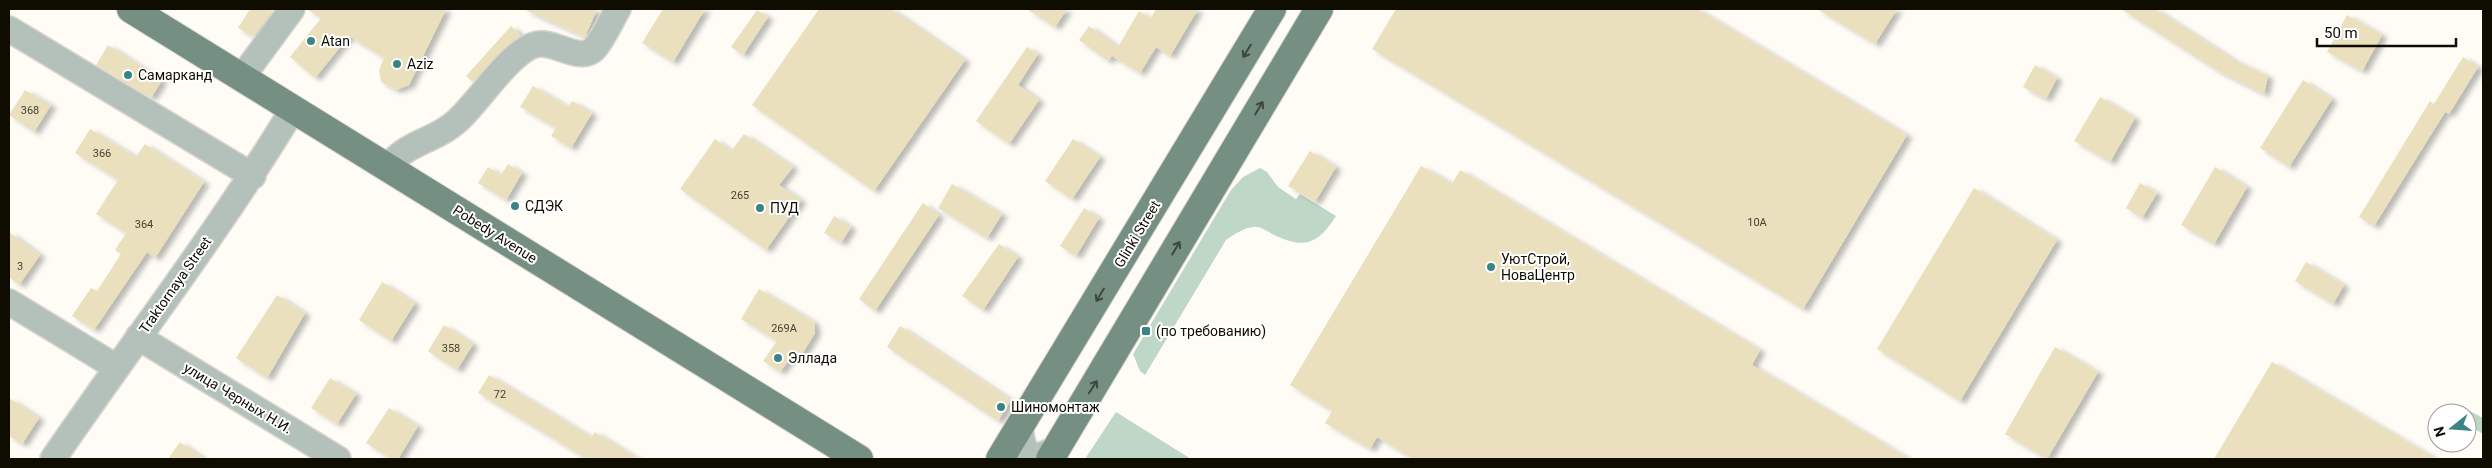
<svg xmlns="http://www.w3.org/2000/svg" width="2492" height="468" font-family="Roboto,sans-serif">
  <style>
    .green { fill: #bfd7c7 }
    .building { fill: #ebe0bd; filter: url(#shadow) }
    .lines { fill: none; stroke-linecap: round; stroke-linejoin: round }
    .minor-casing { stroke: #d8d6ce; stroke-width: 28 }
    .major-casing { stroke: #d8d6ce; stroke-width: 30 }
    .minor { stroke: #b3c1ba; stroke-width: 25 }
    .major { stroke: #759082; stroke-width: 28 }
    .oneway { stroke: #3d473c }
    .poi-dot { fill: #3b8486; stroke: #fff; stroke-width: 2 }
    .labels { text-anchor: middle; dominant-baseline: central; stroke-width: 4; stroke-linejoin: round; paint-order: stroke }
    .number-label { font-size: 11px; fill: #464131 }
    .poi-label { font-size: 14px; fill: #0f0c02; stroke: #fff; text-anchor: start }
    .street-label { font-size: 14px; fill: #0f0c02; stroke: #fff }
  </style>
  <defs>
    <filter id="shadow"><feDropShadow dx="5.5" dy="3" stdDeviation="2.5" flood-color="#0004"/></filter>
  </defs>
  <rect width="100%" height="100%" fill="#fefcf5"/>
  <path class="green" d="M1260,168L1267,172L1278,187L1296,199L1300,194L1336,216C1317,246 1303,249 1272,234C1267,231 1259,226 1254,227C1243,228 1235,234 1226,240L1145,375L1140,371L1133,354L1231,190L1243,177Z
    M2470,411L2483,418V434L2467,424V416Z
    M1116,412L1191,459H1085Z"/>
  <path class="building" d="M250,9H274L253,37L238,28Z
    M306,9H446L409,85L396,90L381,82L379,70L384,58L349,36L315,78L290,57L321,18Z
    M523,9H597L585,37Z
    M663,9H705L673,62L642,43Z
    M819,9H891L965,60L874,191L752,105Z
    M1027,9H1067L1055,27Z
    M1156,9H1198L1170,56L1156,47L1140,73L1112,56L1114,53L1108,61L1079,40L1089,26L1118,47L1139,11L1151,18Z
    M1396,9H1697L1907,135L1803,309L1372,49Z
    M1817,9H1897L1875,44Z
    M2121,9H2155L2234,60L2268,76L2264,94L2218,71Z
    M757,10L768,17L743,55L731,47Z
    M2347,15L2382,35L2362,71L2327,52Z
    M511,26L521,36L504,48L473,82L466,76Z
    M108,45L162,80L151,98L96,65Z
    M1027,47L1038,54L1018,85L1039,100L1009,144L976,121Z
    M2463,57L2478,67L2449,114L2445,112L2374,226L2359,217L2430,101L2434,104Z
    M2035,65L2057,78L2046,99L2023,87Z
    M2303,80L2332,99L2289,167L2260,148Z
    M533,86L568,107L572,101L592,113L571,148L551,136L556,128L520,107Z
    M25,90L51,105L34,132L9,115Z
    M2100,97L2135,118L2110,162L2074,141Z
    M90,129L136,157L145,144L204,182L155,258L147,252L94,330L72,316L91,288L97,291L121,254L115,250L126,233L96,214L118,180L75,153Z
    M744,134L793,167L779,185L801,200L766,250L680,189L715,139L731,151Z
    M1073,139L1100,157L1072,199L1045,181Z
    M1310,151L1336,167L1315,202L1288,186Z
    M508,164L522,173L506,200L478,183L488,167L501,175Z
    M1421,166L1452,184L1460,170L1760,350L1752,365L1909,459H1413L1377,437L1370,449L1325,423L1332,411L1290,385Z
    M2215,167L2247,187L2214,244L2181,225Z
    M2140,183L2157,193L2142,218L2126,208Z
    M952,184L1002,214L987,238L938,208Z
    M1974,188L2057,240L1960,401L1877,349Z
    M923,203L939,215L875,311L859,299Z
    M1084,208L1099,218L1076,256L1060,246Z
    M834,216L851,227L841,243L824,233Z
    M9,232L40,255L19,285L9,277Z
    M999,244L1018,257L983,310L962,296Z
    M2306,262L2344,285L2333,304L2295,281Z
    M382,282L415,303L391,341L359,320Z
    M759,289L814,322L815,333L801,356L795,352L780,372L763,361L777,341L741,319Z
    M277,295L305,313L267,378L236,358Z
    M444,325L473,344L457,370L428,351Z
    M900,326L1011,400L998,421L887,347Z
    M2055,347L2098,372L2047,459L2005,434Z
    M2272,362L2436,459H2214Z
    M489,375L591,437L595,432L638,459H587L478,393Z
    M330,378L356,394L337,424L311,408Z
    M9,398L39,418L22,444L9,436Z
    M389,408L418,426L398,459H392L366,443Z
    M180,442L204,459H168Z"/>
  <g class="lines">
    <defs>
      <path id="minor" d="M9,29L253,176
        M242,77L292,9
        M387,168C409,140 434,142 456,122C478,103 508,54 534,45C553,38 580,65 595,48C604,37 611,21 618,9
        M9,302L116,367
        M138,337L338,459
        M1020,426C1023,454 1029,464 1057,448
        M53,459C133,342 220,230 293,109"/>
      <path id="major" d="M131,9L859,459
        M1000,459L1272,9
        M1050,459L1319,9"/>
    </defs>
    <use href="#minor" class="minor-casing"/>
    <use href="#major" class="major-casing"/>
    <use href="#minor" class="minor"/>
    <use href="#major" class="major"/>
  </g>
  <defs><path id="oneway-shaft" d="M-6 0H5M1.5-3L5.5 0L1.5 3" fill="none" stroke-width="1.6" stroke-linecap="round" stroke-linejoin="round" transform="scale(1.25)"/></defs>
  <g class="oneway">
    <use href="#oneway-shaft" transform="translate(1247 51) rotate(121)"/>
    <use href="#oneway-shaft" transform="translate(1259 108) rotate(-59)"/>
    <use href="#oneway-shaft" transform="translate(1176 248) rotate(-59)"/>
    <use href="#oneway-shaft" transform="translate(1100 295) rotate(121)"/>
    <use href="#oneway-shaft" transform="translate(1093 387) rotate(-57)"/>
  </g>
  <g class="poi-dot">
    <circle cx="311" cy="41" r="5"/>
    <circle cx="397" cy="64" r="5"/>
    <circle cx="128" cy="75" r="5"/>
    <circle cx="515" cy="206" r="5"/>
    <circle cx="760" cy="208" r="5"/>
    <circle cx="1491" cy="267" r="5"/>
    <rect x="1141" y="326" width="10" height="10" rx="2.5"/>
    <circle cx="778" cy="358" r="5"/>
    <circle cx="1001" cy="407" r="5"/>
  </g>
  <g class="labels">
    <g class="number-label">
      <text x="30" y="110">368</text>
      <text x="102" y="153">366</text>
      <text x="740" y="195">265</text>
      <text x="1757" y="222">10А</text>
      <text x="144" y="224">364</text>
      <text x="20" y="266">3</text>
      <text x="784" y="328">269А</text>
      <text x="451" y="348">358</text>
      <text x="500" y="394">72</text>
    </g>
    <g class="poi-label">
      <text x="321" y="41">Atan</text>
      <text x="407" y="64">Aziz</text>
      <text x="138" y="75">Самарканд</text>
      <text x="525" y="206">СДЭК</text>
      <text x="770" y="208">ПУД</text>
      <text x="1501" y="259">УютСтрой,<tspan x="1501" dy="16">НоваЦентр</tspan></text>
      <text x="1156" y="331">(по требованию)</text>
      <text x="788" y="358">Эллада</text>
      <text x="1011" y="407">Шиномонтаж</text>
    </g>
    <g class="street-label">
      <text transform="translate(495 234) rotate(32)">Pobedy Avenue</text>
      <text transform="translate(1137 234) rotate(-59)">Glinki Street</text>
      <text transform="translate(175 285) rotate(-55)">Traktornaya Street</text>
      <text transform="translate(238 398) rotate(31)">улица Черных Н.И.</text>
    </g>
  </g>
  <rect width="2492" height="468" fill="none" stroke="#0f0c02" stroke-width="20"/>
  <g transform="translate(2452 428) rotate(253)"><circle r="24" fill="#ffffff" stroke="#9f9e9a"/>
  <path d="M0-4L9 19L0 12L-9 19Z" fill="#3b8486"/>
  <text y="-8" font-size="14" font-weight="bold" text-anchor="middle" fill="#0f0c02">N</text>
  </g>
  <path d="M2317 38v8h139v-8" fill="none" stroke="#0f0c02" stroke-width="2.5"/>
  <text x="2324" y="38" font-size="15" fill="#0f0c02" stroke="#ffffff" stroke-width="4" paint-order="stroke">50 m</text>
</svg>
